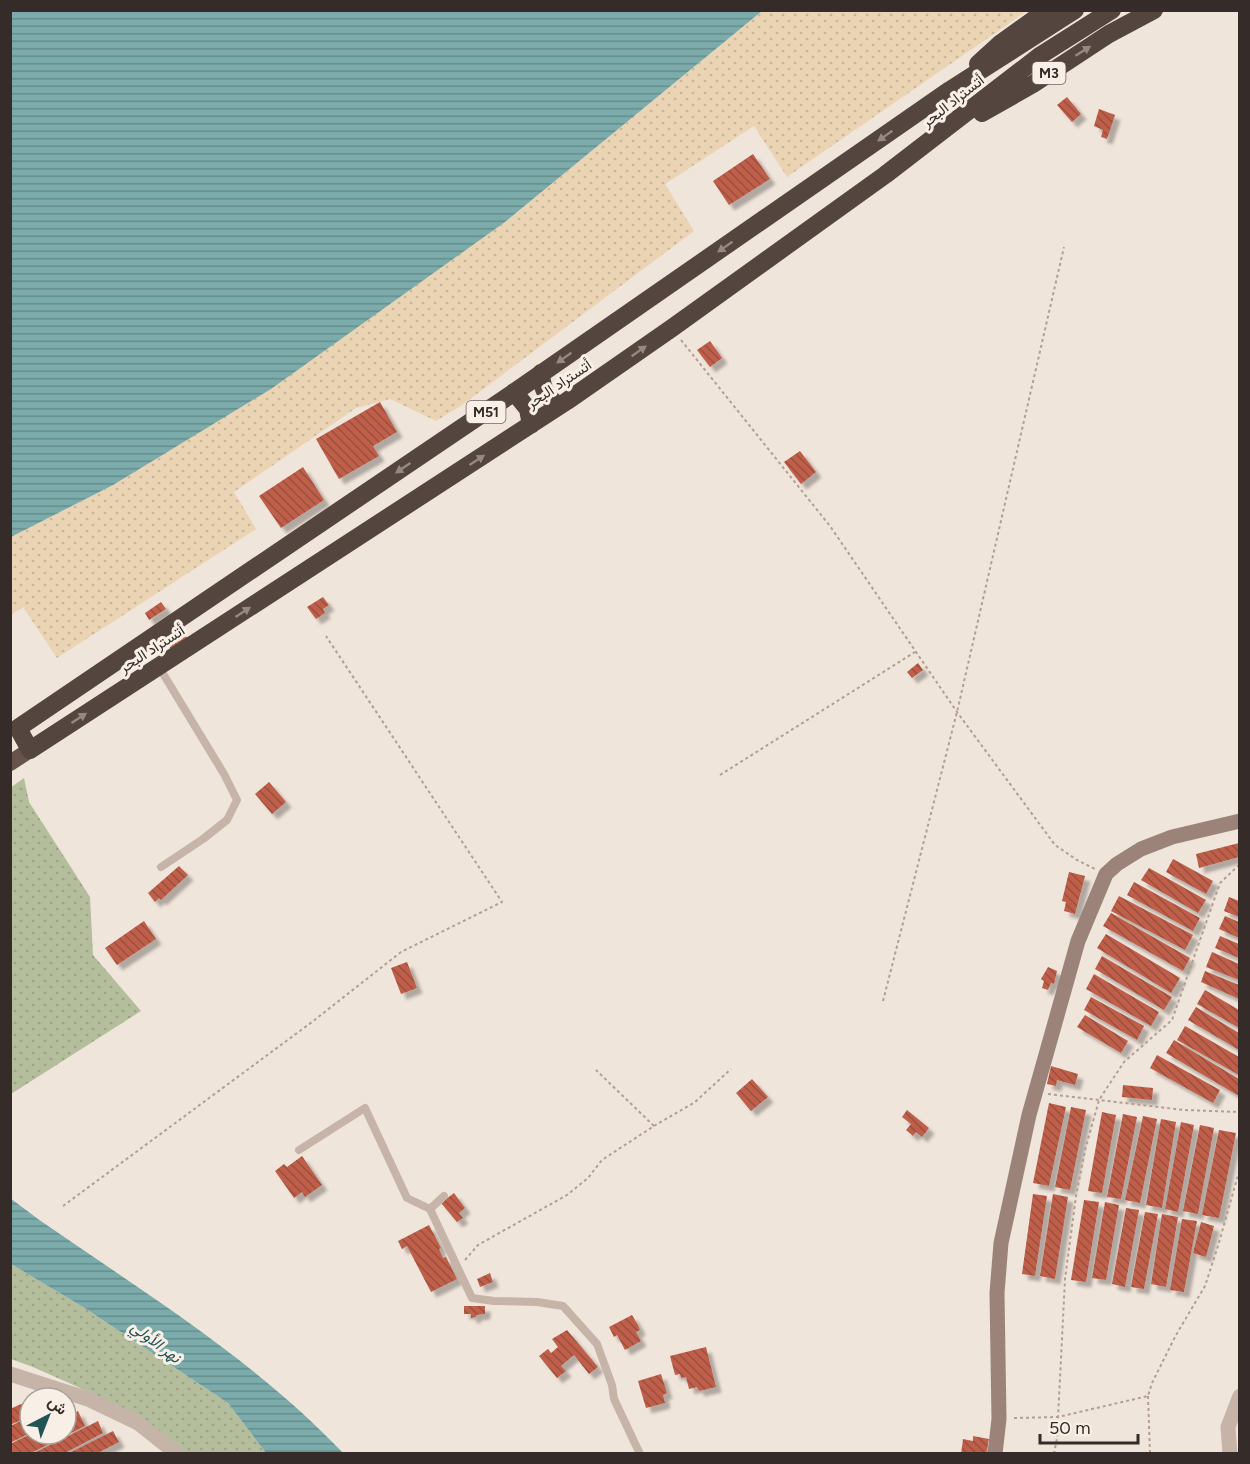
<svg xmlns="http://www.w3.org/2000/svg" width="1250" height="1464" font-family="Figtree,Vazirmatn,sans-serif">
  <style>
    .grass { fill: url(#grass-dots) }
    .sand { fill: url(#sand-dots) }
    .water { fill: url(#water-rules) }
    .building { fill: url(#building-back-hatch); filter: url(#shadow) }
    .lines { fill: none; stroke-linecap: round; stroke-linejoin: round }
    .path { stroke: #b39e92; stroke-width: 2; stroke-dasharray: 3 3; stroke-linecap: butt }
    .service { stroke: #c7b4a8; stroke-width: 8 }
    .minor { stroke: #c7b4a8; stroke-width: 15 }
    .tertiary { stroke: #c7b4a8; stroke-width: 15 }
    .secondary { stroke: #9b8379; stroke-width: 15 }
    .trunk { stroke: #66534c; stroke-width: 16 }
    .motorway { stroke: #55453f; stroke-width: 18 }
    .oneway { fill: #968982 }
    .labels { text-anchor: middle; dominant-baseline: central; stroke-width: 6; stroke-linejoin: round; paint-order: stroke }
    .shield { fill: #f8efe7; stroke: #706661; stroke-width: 1.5 }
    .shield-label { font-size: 14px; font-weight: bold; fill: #352b28 }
    .street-label { font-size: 15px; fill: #352b28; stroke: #f8efe7 }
    .water-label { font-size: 16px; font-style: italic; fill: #1f5354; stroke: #f8efe7 }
  </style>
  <defs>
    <pattern id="grass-dots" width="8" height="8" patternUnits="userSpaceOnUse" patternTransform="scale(1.5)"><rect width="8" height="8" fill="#b5be9c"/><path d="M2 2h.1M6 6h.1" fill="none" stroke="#9ca386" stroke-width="1.8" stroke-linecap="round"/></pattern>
    <pattern id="sand-dots" width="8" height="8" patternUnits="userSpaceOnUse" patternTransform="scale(1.5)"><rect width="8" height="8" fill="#ead4b3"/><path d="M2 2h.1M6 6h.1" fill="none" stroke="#c9b69a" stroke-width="1.8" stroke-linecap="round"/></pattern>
    <pattern id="water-rules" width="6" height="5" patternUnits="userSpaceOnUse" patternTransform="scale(1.5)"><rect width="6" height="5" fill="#7bacab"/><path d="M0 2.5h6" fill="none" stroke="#668c8b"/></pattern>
    <pattern id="building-back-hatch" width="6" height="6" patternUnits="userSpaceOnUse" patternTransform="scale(1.5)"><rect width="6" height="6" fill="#bf5f4a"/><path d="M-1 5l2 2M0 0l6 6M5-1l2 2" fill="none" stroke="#9c4f3e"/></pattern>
    <filter id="shadow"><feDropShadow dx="5.5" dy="5.5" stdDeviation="1.5" flood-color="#0004"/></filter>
  </defs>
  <rect width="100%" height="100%" fill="#f0e5db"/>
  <path class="grass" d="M24,778L29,802L90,897L93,955L141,1011L11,1094L10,788Z
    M11,1264L83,1307L228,1403L266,1453H184L143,1420L89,1392L33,1367L11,1359Z"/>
  <path class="sand" d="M762,11H1027L787,177L754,126L665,184L694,231L462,405L436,421L390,399L356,408L234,492L256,529L57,658L23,607L11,615V537L113,485L505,222Z"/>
  <path class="water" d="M11,10H762V11L505,222L271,389L113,485L11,537Z
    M10,1198L38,1219C143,1292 255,1360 343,1453H266L228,1403L83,1307L11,1264Z"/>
  <path class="building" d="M1067,97L1081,114L1072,122L1057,105Z
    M1099,109L1115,115L1107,139L1101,137L1103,130L1094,126Z
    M753,154L770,179L729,205L713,181Z
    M710,341L722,358L710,367L697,350Z
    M380,402L397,432L373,446L379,456L339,479L316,439Z
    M800,451L816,472L801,484L784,462Z
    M303,467L324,500L281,528L259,496Z
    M323,597L329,605L323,609L325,613L316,619L307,607Z
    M161,602L166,609L149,620L145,613Z
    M184,633L189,641L173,652L168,645Z
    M918,663L923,670L912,678L907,672Z
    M269,782L286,802L272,814L255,794Z
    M1239,843V857L1199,868L1196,854Z
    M1173,859L1213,881L1206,894L1166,872Z
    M179,866L188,875L161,900L159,898L155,902L148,893Z
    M1149,868L1206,900L1198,913L1141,880Z
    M1069,872L1085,876L1075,914L1064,911L1066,902L1062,901Z
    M1134,882L1200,918L1193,931L1127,895Z
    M1119,896L1193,935L1185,950L1111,911Z
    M1229,897L1239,901V917L1224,911Z
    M1111,913L1190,958L1183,971L1103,926Z
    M1225,916L1239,922V938L1219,929Z
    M144,921L156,939L117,965L105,948Z
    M1106,934L1180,978L1171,993L1097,948Z
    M1220,936L1239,944V958L1215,948Z
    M1212,952L1239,964V980L1206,967Z
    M1102,956L1172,997L1164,1010L1095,969Z
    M407,962L417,988L401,994L391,968Z
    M1048,967L1057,971L1054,984L1051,983L1048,990L1042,988L1044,981L1041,979Z
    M1205,971L1239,985V999L1201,982Z
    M1094,974L1159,1012L1151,1026L1086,989Z
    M1205,990L1239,1010V1028L1197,1004Z
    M1091,997L1144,1026L1137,1040L1084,1010Z
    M1196,1007L1239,1033V1050L1188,1020Z
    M1085,1015L1128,1041L1121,1053L1077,1027Z
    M1185,1026L1239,1057V1075L1177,1040Z
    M1174,1040L1239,1079V1096L1166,1053Z
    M1157,1055L1220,1090L1213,1103L1150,1068Z
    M1051,1066L1078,1074L1075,1085L1057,1080L1056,1086L1047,1084Z
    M752,1079L768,1097L751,1111L736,1093Z
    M1123,1085L1153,1088L1152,1100L1122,1097Z
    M1049,1103L1066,1107L1049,1186L1033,1183Z
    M1071,1107L1086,1110L1070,1190L1055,1187Z
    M907,1110L929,1128L922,1137L916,1132L913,1136L906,1130L911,1124L902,1117Z
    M1102,1112L1116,1115L1102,1193L1088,1191Z
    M1123,1114L1137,1117L1121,1199L1107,1197Z
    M1143,1116L1157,1119L1140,1203L1125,1200Z
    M1161,1119L1176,1122L1162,1208L1146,1205Z
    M1181,1122L1194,1125L1178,1212L1165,1209Z
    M1200,1125L1214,1128L1198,1214L1183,1211Z
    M1219,1130L1236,1133L1219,1218L1202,1215Z
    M302,1156L322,1185L305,1197L302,1192L294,1198L275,1171L284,1164L287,1167Z
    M454,1193L465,1208L459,1213L463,1218L457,1222L441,1203Z
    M1033,1194L1047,1196L1035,1276L1022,1274Z
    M1053,1194L1068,1197L1055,1279L1040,1276Z
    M1084,1200L1099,1202L1086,1282L1071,1280Z
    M1105,1202L1119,1205L1106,1280L1092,1278Z
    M1126,1208L1139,1210L1125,1287L1112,1284Z
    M1145,1212L1158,1214L1144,1289L1131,1287Z
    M1162,1214L1178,1217L1166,1287L1151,1284Z
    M1182,1219L1197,1221L1184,1292L1170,1290Z
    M1201,1222L1214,1226L1206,1257L1193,1253Z
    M429,1225L441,1248L439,1249L443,1258L446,1257L457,1279L431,1292L407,1246L402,1249L398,1241Z
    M490,1273L493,1282L480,1287L477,1279Z
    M464,1306H485V1314L476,1315V1317L471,1318V1314H464Z
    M632,1315L638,1325L640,1330L636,1332L641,1341L625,1350L617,1335L614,1337L609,1327Z
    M567,1330L598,1367L589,1374L574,1355L561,1366L566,1371L557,1378L539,1356L548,1349L551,1353L558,1347L552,1339Z
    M706,1347L716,1387L699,1391L697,1387L689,1389L686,1377L681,1378L680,1374L675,1375L670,1356Z
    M661,1374L667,1393L663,1395L665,1403L646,1408L638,1381Z
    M30,1400V1416L10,1425V1409Z
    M78,1411L85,1426L29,1454H10V1444L31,1434H66V1417Z
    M30,1417V1433L10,1443V1426Z
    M98,1421L103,1433L63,1454H32Z
    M113,1431L119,1442L96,1454H67Z
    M973,1436L989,1439L986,1454H961L963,1439L973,1441Z"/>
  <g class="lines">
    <path class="path" d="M681,340L830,526L957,712L1055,845L1077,860L1095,869
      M720,775L915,652
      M883,1001L957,712L1064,247
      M1048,1094L1184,1110L1240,1112
      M654,1126L695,1102L731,1069
      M63,1206L312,1022L401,952L502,902L326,636
      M465,1260L478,1245L567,1195L588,1178L602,1160L654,1126L596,1070
      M1148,1396L1150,1454
      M1014,1418L1058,1417L1148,1396L1152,1383L1176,1335L1205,1286L1218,1246L1240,1168
      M1054,1454L1057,1438L1065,1279L1076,1196L1085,1150L1099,1100L1124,1062L1172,1020L1220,883L1240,864"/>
    <path class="service" d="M159,667L224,774L237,800L227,820L203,839L161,867
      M299,1150L365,1108L407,1198L430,1209L444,1196
      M430,1209L472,1298L494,1301L537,1302L563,1306L597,1344L612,1385L614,1399L640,1454"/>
    <path class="minor" d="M1230,1454L1228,1427L1240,1396"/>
    <path class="tertiary" d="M10,1374L88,1399L138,1423L177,1454"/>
    <path class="secondary" d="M995,1454L999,1419L997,1293L1001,1243L1029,1115L1078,941L1106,874L1117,864L1141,849L1172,837L1240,821"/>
    <path class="trunk" d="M10,763L30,750"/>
    <path class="motorway" d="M1075,10L950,90L519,389L18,728L30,750L567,401L672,328L885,175L1041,55L1112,10
      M978,64L1001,43L1047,10
      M982,113L1033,84L1109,34L1154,10
      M541,373C542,389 546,397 559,406
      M514,392L528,409L531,425"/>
  </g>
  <defs><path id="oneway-solid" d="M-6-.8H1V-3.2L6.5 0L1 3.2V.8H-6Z" transform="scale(1.5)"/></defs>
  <g class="oneway">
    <use href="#oneway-solid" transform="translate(1083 51) rotate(-32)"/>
    <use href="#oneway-solid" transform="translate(885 136) rotate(145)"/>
    <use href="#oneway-solid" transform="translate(725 247) rotate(145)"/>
    <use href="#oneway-solid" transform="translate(639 351) rotate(-35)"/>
    <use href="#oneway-solid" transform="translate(564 358) rotate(145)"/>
    <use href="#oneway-solid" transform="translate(477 460) rotate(-33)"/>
    <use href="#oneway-solid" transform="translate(403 468) rotate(146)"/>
    <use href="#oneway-solid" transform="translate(243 612) rotate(-33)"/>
    <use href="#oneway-solid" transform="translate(79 718) rotate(-33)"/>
  </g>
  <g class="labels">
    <g class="shield">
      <rect x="1032.5" y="62" width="33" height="22" rx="4.5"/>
      <rect x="466.5" y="401" width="39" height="22" rx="4.5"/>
    </g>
    <g class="shield-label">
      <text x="1049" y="73">M3</text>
      <text x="486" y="412">M51</text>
    </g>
    <g class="street-label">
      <text transform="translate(953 101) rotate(-38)">أتستراد البحر</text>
      <text transform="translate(559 384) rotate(-34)">أتستراد البحر</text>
      <text transform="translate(152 649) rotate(-33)">أتستراد البحر</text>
    </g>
    <g class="water-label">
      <text transform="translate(156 1342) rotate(37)">نهر الأولي</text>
    </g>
  </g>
  <rect width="1250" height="1464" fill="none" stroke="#352b28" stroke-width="24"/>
  <g transform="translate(48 1416) rotate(42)"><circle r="28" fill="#f8efe7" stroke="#aaa19b" stroke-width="1.5"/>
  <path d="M0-4.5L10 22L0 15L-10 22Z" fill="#1f5354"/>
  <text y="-9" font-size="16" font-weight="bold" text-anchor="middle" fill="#352b28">ش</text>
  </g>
  <path d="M1040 1434v9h98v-9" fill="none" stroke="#352b28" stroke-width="3"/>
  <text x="1049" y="1434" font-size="18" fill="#352b28" stroke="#f8efe7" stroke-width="4.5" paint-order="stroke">50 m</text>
</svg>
